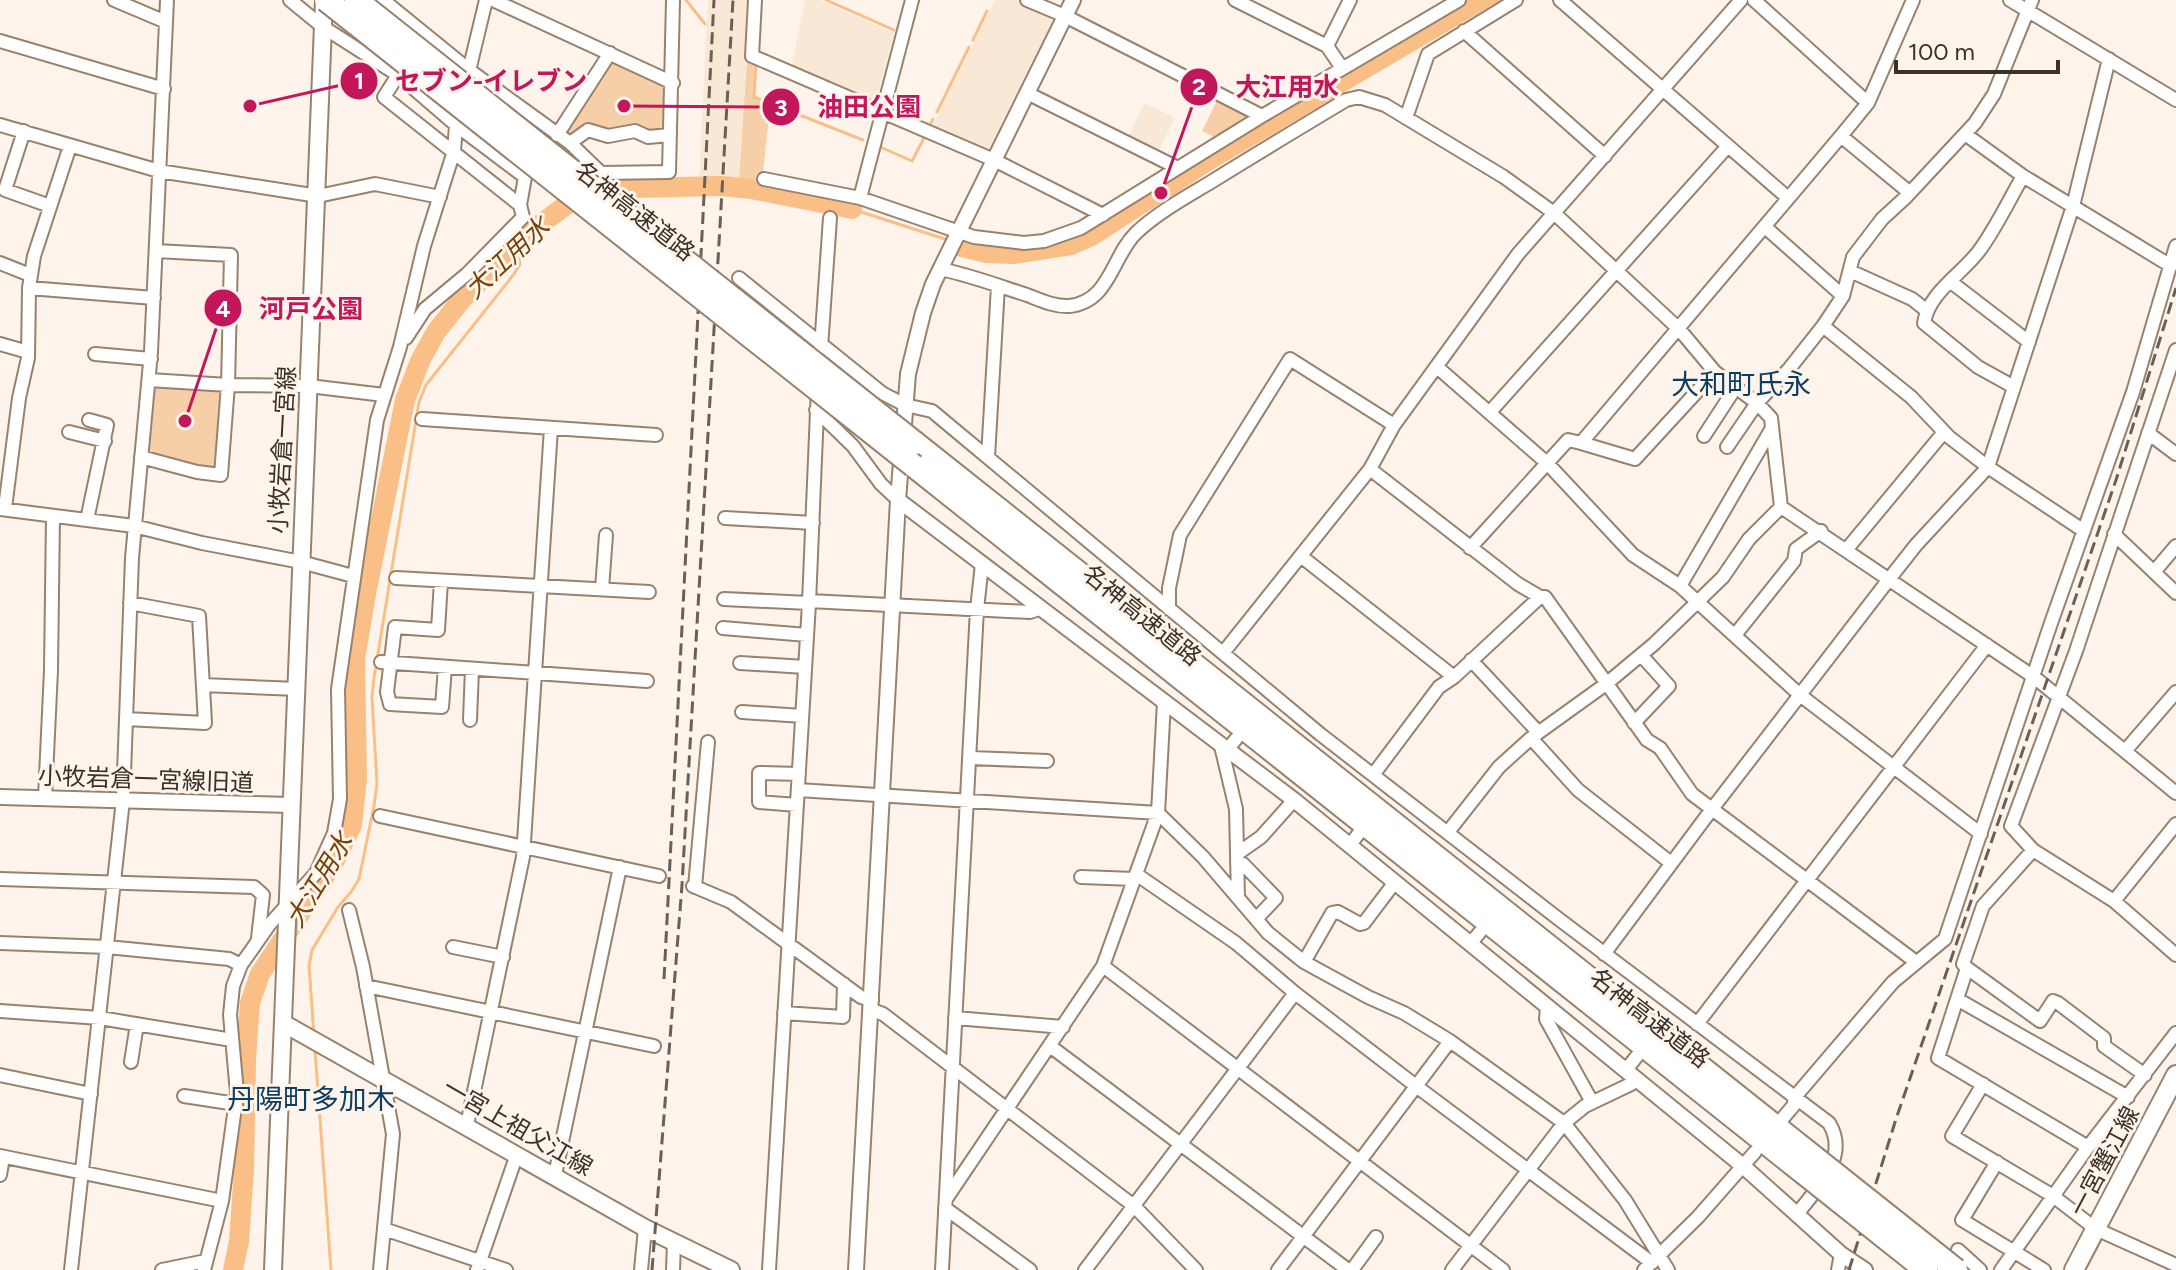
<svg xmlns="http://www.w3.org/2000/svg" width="2176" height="1270" font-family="Figtree,'Noto Sans JP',sans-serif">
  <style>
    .built { fill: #fae8d7 }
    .green { fill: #f6cea8 }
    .water { fill: #f9bf87 }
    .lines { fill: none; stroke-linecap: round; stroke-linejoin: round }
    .stream { stroke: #f9bf87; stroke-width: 3 }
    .river { stroke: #f9bf87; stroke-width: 20 }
    .minor-casing { stroke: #98826d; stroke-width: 16 }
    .tertiary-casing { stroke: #98826d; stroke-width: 18 }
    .secondary-casing { stroke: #98826d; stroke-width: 20 }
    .primary-casing { stroke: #98826d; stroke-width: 22 }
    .motorway-casing { stroke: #98826d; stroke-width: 26 }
    .minor { stroke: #fff; stroke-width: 12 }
    .tertiary { stroke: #fff; stroke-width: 14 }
    .secondary { stroke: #fff; stroke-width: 16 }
    .primary { stroke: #fff; stroke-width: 18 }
    .motorway { stroke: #fff; stroke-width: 22 }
    .rail { stroke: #696057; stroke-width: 3; stroke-dasharray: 12 6; stroke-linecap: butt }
    .motorway-bridge-casing { stroke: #98826d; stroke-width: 26; stroke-linecap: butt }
    .motorway-bridge { stroke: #fff; stroke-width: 22 }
    .labels { text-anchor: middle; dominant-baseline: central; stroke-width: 6; stroke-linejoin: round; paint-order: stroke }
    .street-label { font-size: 24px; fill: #3a3128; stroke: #fef4eb }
    .water-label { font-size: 26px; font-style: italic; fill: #71440a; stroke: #fef4eb }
    .quarter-label { font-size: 28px; fill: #0c3e61; stroke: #fef4eb }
    .leader { fill: none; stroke: #c2185b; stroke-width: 3 }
    .callout-dot { fill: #c2185b; stroke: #fef4eb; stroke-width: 3 }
    .mark-label { font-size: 24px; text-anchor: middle; font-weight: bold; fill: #fff }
    .callout-label { font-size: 26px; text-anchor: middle; font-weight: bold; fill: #c2185b; stroke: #fef4eb; stroke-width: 6; stroke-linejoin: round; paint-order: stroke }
  </style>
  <rect width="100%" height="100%" fill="#fef4eb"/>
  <path class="built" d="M708,0H750L739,180L699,179Z
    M805,0H820L894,33L875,105L791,68Z
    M995,0H1014L1050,16L1052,22L989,148L982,151L931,129Z
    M1145,103L1175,118L1158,152L1128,137Z"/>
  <path class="green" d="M747,58L755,62L753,98L770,106L762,182L739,180Z
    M611,61L667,87L666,129L650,131L634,125L570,137L563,133Z
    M1218,99L1247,113L1248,119L1216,138L1202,131Z
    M153,387L221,390L216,469L149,452Z"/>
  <path class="water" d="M1466,0H1501L1212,170L1096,245L1073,255L1015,264L985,263L945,253L952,237L997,246L1020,247L1046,244Z"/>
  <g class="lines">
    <path class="stream" d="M686,0L705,24
      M826,0L894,30
      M973,40L987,11
      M756,62L754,97L863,140
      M937,112L969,47
      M930,125L933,119
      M878,146L912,161L925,136
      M852,209L951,241
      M314,1035L309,966L312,950L338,907L351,892L359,879L374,806L377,784L372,697L374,678L419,402L426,385L514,274L520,264L516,246
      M315,1050L331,1270
      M2106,1229L2150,1143
      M2085,1270L2103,1236"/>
    <path class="river" d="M233,1270L239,1241L244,1170L246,1059L250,1003L260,974L333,864L352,825L357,779L355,659L366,594L405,400L421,359L436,332L463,298L504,257L542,223L584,192L633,188L722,186L751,189L852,209"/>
    <defs>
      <path id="minor" d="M114,0L166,22
        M290,0L323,27L398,75L456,125L525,177L520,205
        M383,0L469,70L570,143L601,173L669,172L673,0
        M493,0L673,83
        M755,0L752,56L994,160L1103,215
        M1027,0L1065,16L1262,116
        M1235,0L1327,46L1342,68
        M1560,0L1788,198
        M1754,0L1868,103
        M2010,0L2176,100
        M2032,0L1994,94L1975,123L1906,197L1882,219L1853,257L1843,296L1823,326L1911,397L1949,437L1988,467L2084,531
        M1464,31L1605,156
        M0,41L164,89
        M1327,46L1350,0
        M398,75L384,97L520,205L523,217L467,274L425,309L406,338
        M1027,93L1178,168
        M1406,118L1428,54L1516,0
        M0,125L159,171L318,196L375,184L440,197
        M24,131L5,190L50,206
        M1965,134L2023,176L2171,266
        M557,135L610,53
        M1841,136L1910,193
        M570,143L588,130L608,136L635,131L648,137L670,135
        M764,179L860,198L974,237L1024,243L1044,241L1081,228L1262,116L1459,0
        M860,198L912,0
        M1765,227L1843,296
        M0,263L30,275
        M940,269C970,275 999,286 1027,295C1040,300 1055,307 1069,306C1110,302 1112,256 1136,233C1157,213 1186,197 1211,182C1256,154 1301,127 1346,100L1359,97L1385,105L1504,177L1554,213L1679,329L1715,372L1757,403L1727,447
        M1850,271L1912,299L1926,310
        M739,278L882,393L905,405L932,411L1320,734L1560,920L1829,1123C1850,1157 1817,1188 1797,1214
        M1951,282L2029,342
        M29,288L154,298
        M0,344L28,352
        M821,348L830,218
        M2176,350L2076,651L2011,826L2033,850L2114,901L2176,955
        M95,354L151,359
        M1437,367L1547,463L1633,555L1680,586L1800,695L1981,834
        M149,380L228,385L309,386L384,395
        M2014,387L1978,367L1924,323C1929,292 1961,275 1979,251C1996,228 2009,200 2023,176
        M816,410L853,446L881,484L898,500
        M1490,412L1728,146
        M422,419L656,435
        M69,432L105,441
        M2148,433L2176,454
        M1704,436L1736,387
        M1581,443L1635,459L1715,372
        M141,457L197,472L221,475L228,385L231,255L156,251
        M988,457L998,286
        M1370,469L1518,584L1540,597H1545L1647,740L1660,748L1692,794L1916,962
        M1781,507L2034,677L2176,793
        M5,508L19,398L28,358L29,288L34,256L70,146
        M0,509L134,526L202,543L301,562L353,576
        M725,518L813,523
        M87,520L107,425L89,420
        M2114,534L2176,593
        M1470,548L1568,440L1581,443L1841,136L1868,103L1913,0
        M1847,549L1944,432
        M1302,557L1454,677
        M2154,572L2176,546
        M396,578L649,592
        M441,581L438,630L395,627L387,692L390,704L442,707L445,667
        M1680,586L1772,428
        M602,589L606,535
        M724,599L809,603
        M809,601L1030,612L1039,609
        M1169,609V588L1180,535L1290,359L1394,425
        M723,628L807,635
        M1735,635L1794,561L1796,549L1821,531
        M1223,653L1370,469L1394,425L1518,254L1741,0
        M1471,660L1538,732
        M381,662L647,681
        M740,663L805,667
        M203,685L298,689
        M742,712L802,716
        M126,719L205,723L199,616L130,603
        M470,720L472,669
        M1634,723L1669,686L1641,655
        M1531,738L1578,790L1671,863
        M1221,746L1236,809L1238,898
        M1227,750L1236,739
        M2125,751L2176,692
        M970,758L1047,761
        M1373,775L1439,687L1454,677L1540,597
        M798,790L1158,813L1203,857L1268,933L1304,962L1368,997L1404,1013L1450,1041L1564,1123L1625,1200L1668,1270
        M45,798L51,670L53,516
        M797,805L759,802V773L799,774
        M380,816L659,876
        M1448,832L1499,767L1531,738L1606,684L1654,644L1723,577L1749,539L1781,507L1771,418L1757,403L1789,369L1823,326
        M1350,845L1359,833
        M2033,850L1983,906L1963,964L1967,968L1938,1058L2088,1147
        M1237,854L1261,837L1294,800
        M1237,862L1243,864L1276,898L1256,919
        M1136,874L1236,943L1295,993L1416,1086L1652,1263
        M1081,877L1134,879
        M0,879L254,887L263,895L258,938
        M693,886L731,902L861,997L872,1000
        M695,887L708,742
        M2114,901L2176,824
        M349,910L363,967L393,1134L380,1270
        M0,943L107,947L229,959L241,965
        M1470,944L1480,932
        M453,947L503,957
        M1604,954L1712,809L1890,578L1916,545L1988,467L2073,206L2109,59
        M1304,962L1332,913L1338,912L1360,924L1364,923L1395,882
        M1103,966L1503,1270
        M1967,968L2040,1021L2053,1001L2058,1003L2104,1038V1046L2145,1075
        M366,986L654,1046
        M1957,999L2128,1097
        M1547,1007L1546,1019L1592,1102
        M872,1010L883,1014L1134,1206L1196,1270
        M0,1011L100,1018L232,1040
        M784,1013L843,1017L844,984
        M955,1018L1063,1027
        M1697,1024L1987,645
        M1050,1046L1348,1270
        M131,1062L137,1024
        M1626,1070L1637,1056
        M0,1075L91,1094
        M1983,1084L1952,1136L2053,1196L2096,1229L2176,1265
        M184,1096L236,1104
        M1783,1118L1794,1105V1098L1893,982L1945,939L2051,623L2133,392L2176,246
        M467,1125L523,857L551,428
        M0,1156L222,1201
        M1997,1162L1962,1220L2044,1270
        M0,1175L3,1157
        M555,1175L620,867
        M946,1199L1103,966L1158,813L1164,702
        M945,1208L1030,1270
        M384,1229L506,1270
        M1958,1250L1980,1270
        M71,1270L123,800L132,558L151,352L167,0
        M162,1270L206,1261
        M204,1270L222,1201L237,1093L230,1015L233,986L241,965L269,925L316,873L334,833L340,799L338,689L377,420L400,347L424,246L454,151L456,125L486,0
        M477,1270L517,1154
        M641,1270L645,1228
        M673,1270L674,1243
        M769,1270L809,603L818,387
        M942,1270L977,609L982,564
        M1085,1270L1295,993
        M1278,1270L1450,1041
        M1352,1270L1376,1237
        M1452,1270L1564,1123L1585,1106L1631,1084L1636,1079
        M1644,1270L1698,1217L1755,1152
        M1838,1270L1841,1254
        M2001,1270L2088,1147L2176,1033"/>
      <path id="tertiary" d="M898,500L1294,800L1743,1166L1841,1254L1865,1270
        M0,797L291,805
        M856,1270L898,500L908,374L923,313L933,284L1073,0"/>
      <path id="secondary" d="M283,1023L645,1228L731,1270
        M273,1270L324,0"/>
      <path id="primary" d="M2074,1270L2176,1075"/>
      <path id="motorway" d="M915,443L1815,1158
        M914,466L1804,1173"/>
    </defs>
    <use href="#minor" class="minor-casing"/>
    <use href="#tertiary" class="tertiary-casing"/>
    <use href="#secondary" class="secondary-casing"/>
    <use href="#primary" class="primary-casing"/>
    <use href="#motorway" class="motorway-casing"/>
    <use href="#minor" class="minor"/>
    <use href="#tertiary" class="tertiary"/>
    <use href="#secondary" class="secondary"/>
    <use href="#primary" class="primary"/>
    <use href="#motorway" class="motorway"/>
    <path class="rail" d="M664,979L714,0
      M652,1270L682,885L733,0
      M1849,1270L1896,1119L2116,480L2176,288"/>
    <defs>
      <path id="motorway-bridge" d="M326,0L914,466
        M356,0L915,443
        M1815,1158L1956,1270
        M1804,1173L1926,1270"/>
    </defs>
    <use href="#motorway-bridge" class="motorway-bridge-casing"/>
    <use href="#motorway-bridge" class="motorway-bridge"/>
  </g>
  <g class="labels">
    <g class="street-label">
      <text transform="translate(635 211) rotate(38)">名神高速道路</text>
      <text transform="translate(282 450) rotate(-87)">小牧岩倉一宮線</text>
      <text transform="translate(1142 615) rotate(39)">名神高速道路</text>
      <text transform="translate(146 779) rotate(2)">小牧岩倉一宮線旧道</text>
      <text transform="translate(1650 1018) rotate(38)">名神高速道路</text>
      <text transform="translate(518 1127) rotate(30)">一宮上祖父江線</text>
      <text transform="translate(2104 1161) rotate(-62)">一宮蟹江線</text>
    </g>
    <g class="water-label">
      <text transform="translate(507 258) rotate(-43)">大江用水</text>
      <text transform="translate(319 880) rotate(-59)">大江用水</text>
    </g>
    <g class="quarter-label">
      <text x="1741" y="384">大和町氏永</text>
      <text x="311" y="1099">丹陽町多加木</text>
    </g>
  </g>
  <path class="leader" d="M250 106L359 81M1161 193L1199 87M624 106L781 107M185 421L223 308"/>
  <g class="callout-dot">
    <circle cx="250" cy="106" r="8"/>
    <circle cx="1161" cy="193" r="8"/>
    <circle cx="624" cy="106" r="8"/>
    <circle cx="185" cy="421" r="8"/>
    <circle cx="359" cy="81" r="20"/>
    <circle cx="1199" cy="87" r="20"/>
    <circle cx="781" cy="107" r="20"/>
    <circle cx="223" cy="308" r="20"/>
  </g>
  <g class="mark-label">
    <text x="359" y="89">1</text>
    <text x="1199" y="95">2</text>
    <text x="781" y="116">3</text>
    <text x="223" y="317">4</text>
  </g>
  <g class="callout-label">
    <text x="491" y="90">セブン-イレブン</text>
    <text x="1287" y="96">大江用水</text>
    <text x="869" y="116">油田公園</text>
    <text x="311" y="318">河戸公園</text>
  </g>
  <path d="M1896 60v12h162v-12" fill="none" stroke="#3a3128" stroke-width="4"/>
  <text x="1908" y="60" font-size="24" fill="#3a3128" stroke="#fef4eb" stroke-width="6" paint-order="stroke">100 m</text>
</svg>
